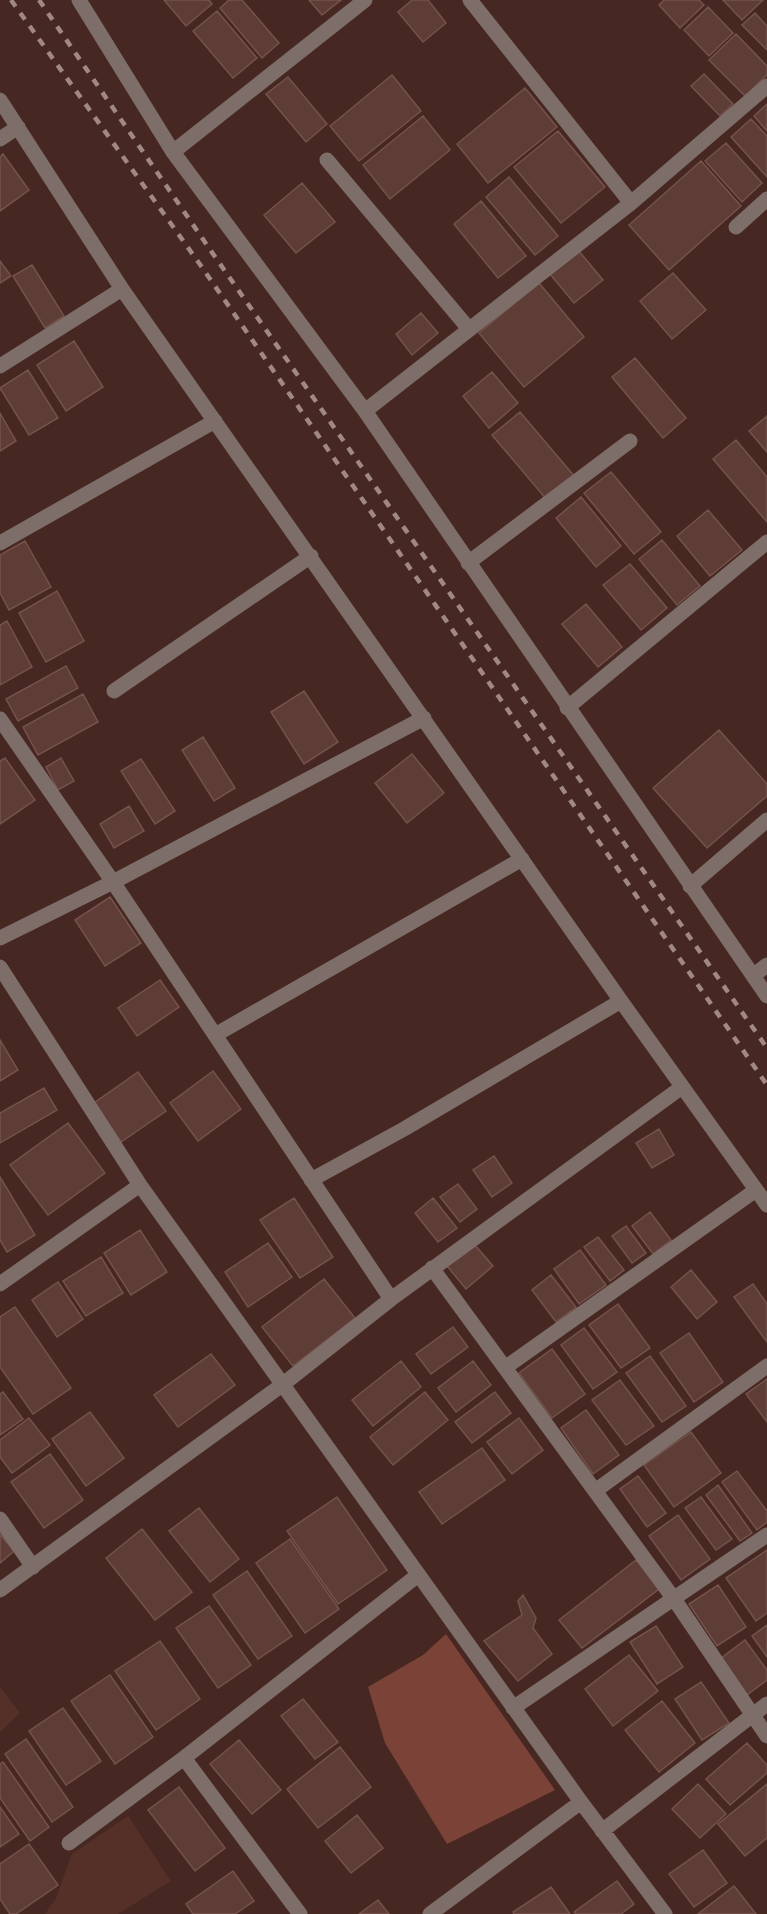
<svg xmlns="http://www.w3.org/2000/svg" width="767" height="1914" font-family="Signika,sans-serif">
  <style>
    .built { fill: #553029 }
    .green { fill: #7b4338 }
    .building { fill: #5d3d36; stroke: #75524b; stroke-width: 1.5 }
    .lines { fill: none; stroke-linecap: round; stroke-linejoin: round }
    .minor { stroke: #7e6e6a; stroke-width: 15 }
    .rail { stroke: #a28883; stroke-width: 4.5; stroke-dasharray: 8 8; stroke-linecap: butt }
  </style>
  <rect width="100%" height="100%" fill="#462721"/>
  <path class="built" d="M0,1687L20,1713L0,1732Z
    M128,1816L171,1881L118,1914H45L56,1898L72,1854Z"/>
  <path class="green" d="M446,1634L555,1790L447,1844L385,1743L368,1687L423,1655Z"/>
  <path class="building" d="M164,0H209L212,4L186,26Z
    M229,0H242L279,43L262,58L220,8Z
    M309,0H341L322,15Z
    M412,0H428L446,23L423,42L398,12Z
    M664,0H699L704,5L680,28L659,5Z
    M723,0H763L742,20Z
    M708,7L733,33L709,56L684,30Z
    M217,11L257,58L233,78L193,31Z
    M755,13L767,26V50L742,25Z
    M736,34L767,66V75L745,96L709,60Z
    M704,74L733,104L720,116L691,86Z
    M392,75L421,111L359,161L330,126Z
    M288,77L327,124L306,142L266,94Z
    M525,88L557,127L488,183L457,144Z
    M767,104V131L754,116Z
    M423,116L450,150L390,199L363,165Z
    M751,119L767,136V177L731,137Z
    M558,131L605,187L561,223L514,167Z
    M726,143L762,183L742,202L705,161Z
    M3,154L29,190L0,211V157Z
    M701,161L741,206L669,270L629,225Z
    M509,177L558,236L535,255L486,197Z
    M302,183L335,222L296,253L264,215Z
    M481,201L526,256L498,278L454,224Z
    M578,250L603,280L574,303L550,274Z
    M0,261L11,276L0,283Z
    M32,265L64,316L45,328L13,276Z
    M673,273L706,310L672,339L640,301Z
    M539,283L584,337L524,387L479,333Z
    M421,313L438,333L412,355L396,334Z
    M74,341L103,387L66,411L37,365Z
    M635,358L686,418L663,438L612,377Z
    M28,370L58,418L29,435L0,388Z
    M492,372L518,403L489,428L463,396Z
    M520,412L575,477L547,500L492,435Z
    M0,413L16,441L0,451Z
    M767,416V452L749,431Z
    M736,440L767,477V522L713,459Z
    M611,472L661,532L634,554L584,493Z
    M581,497L621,546L596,567L556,518Z
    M708,510L742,550L710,576L677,536Z
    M662,540L700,586L677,605L639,559Z
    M25,541L51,587L9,610L0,593V555Z
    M630,564L667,608L641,630L603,585Z
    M57,591L84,641L46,662L19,613Z
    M586,604L622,647L598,667L562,624Z
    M7,621L32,667L0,685V625Z
    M66,666L78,688L18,721L6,699Z
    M304,691L338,742L304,764L271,712Z
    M83,694L98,722L38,755L23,727Z
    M719,730L767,784V796L707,848L653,788Z
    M203,737L235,788L214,801L182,750Z
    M412,754L444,793L407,823L375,783Z
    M5,758L35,800L0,824V761Z
    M61,758L74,781L58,790L46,767Z
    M141,759L175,811L155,824L121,771Z
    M129,806L144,831L114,848L100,824Z
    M110,897L141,943L105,966L75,920Z
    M160,980L179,1007L137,1036L118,1008Z
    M0,1040L18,1070L0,1081Z
    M213,1071L241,1109L198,1141L170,1103Z
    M138,1072L166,1111L121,1142L94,1103Z
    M44,1088L57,1110L0,1143V1113Z
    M68,1123L105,1173L48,1215L10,1165Z
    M659,1129L674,1155L652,1168L636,1143Z
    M494,1156L512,1183L492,1197L473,1170Z
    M0,1177L35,1235L7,1252L0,1240Z
    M458,1184L477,1209L460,1222L440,1197Z
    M294,1198L333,1257L300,1278L260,1220Z
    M433,1198L457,1228L438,1242L415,1213Z
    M650,1212L671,1240L653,1254L632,1226Z
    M626,1226L646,1253L632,1263L612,1236Z
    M140,1230L167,1272L131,1295L104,1253Z
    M598,1237L624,1270L610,1281L584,1247Z
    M268,1243L292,1277L248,1307L225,1272Z
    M474,1244L493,1266L466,1289L447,1266Z
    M580,1250L606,1285L579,1304L554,1269Z
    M101,1257L123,1293L86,1316L63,1281Z
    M691,1270L717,1302L697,1319L671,1287Z
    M551,1275L576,1307L556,1322L532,1290Z
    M324,1279L355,1318L293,1366L262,1327Z
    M58,1282L83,1319L57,1337L32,1300Z
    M753,1284L767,1304V1342L734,1297Z
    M618,1304L650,1348L621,1368L589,1325Z
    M15,1307L71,1388L33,1414L0,1367V1317Z
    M453,1327L468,1347L431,1374L416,1354Z
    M584,1328L617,1372L593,1389L561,1345Z
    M689,1333L723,1382L694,1402L660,1353Z
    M552,1349L585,1394L552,1418L519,1373Z
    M211,1354L235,1385L178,1427L154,1395Z
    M650,1356L686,1406L662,1422L626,1373Z
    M401,1361L421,1387L373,1426L352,1400Z
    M473,1361L491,1385L456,1412L438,1388Z
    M767,1379V1422L746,1394Z
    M620,1380L654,1426L626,1445L592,1400Z
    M3,1392L23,1419L0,1435V1394Z
    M425,1392L448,1420L393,1465L370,1437Z
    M495,1392L511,1413L472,1443L455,1422Z
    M586,1410L619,1455L593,1474L561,1428Z
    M90,1412L124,1458L86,1486L52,1439Z
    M29,1418L50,1445L12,1473L0,1457V1440Z
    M519,1418L543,1450L512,1474L487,1442Z
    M691,1432L721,1473L674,1507L644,1465Z
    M482,1448L505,1480L442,1524L419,1492Z
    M50,1454L83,1500L44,1528L11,1482Z
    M737,1471L767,1511V1522L757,1530L722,1482Z
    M638,1476L666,1513L647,1527L620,1489Z
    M718,1485L752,1533L740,1541L706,1495Z
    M337,1497L387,1570L338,1604L287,1531Z
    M701,1497L732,1539L716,1550L685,1508Z
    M199,1508L239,1559L210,1582L169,1531Z
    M678,1515L710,1559L681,1580L649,1536Z
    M142,1529L192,1592L155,1620L106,1558Z
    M0,1534L14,1551L0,1563Z
    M290,1539L339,1609L305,1633L256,1563Z
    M767,1550V1613L756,1621L726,1578Z
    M636,1560L659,1589L582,1648L559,1620Z
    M247,1571L292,1636L258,1659L213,1595Z
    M718,1585L746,1627L717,1646L689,1604Z
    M523,1595L536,1618L533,1628L552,1654L518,1681L484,1641L522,1615L518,1601Z
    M209,1606L251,1665L218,1688L176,1628Z
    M767,1625V1657L752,1636Z
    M656,1626L683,1667L657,1684L630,1642Z
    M745,1640L767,1670V1680L747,1695L720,1659Z
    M160,1641L200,1699L156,1730L115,1671Z
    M629,1655L658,1691L613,1726L585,1689Z
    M110,1675L153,1737L115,1764L71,1701Z
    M701,1682L729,1723L702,1740L675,1699Z
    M303,1699L338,1742L315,1759L281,1716Z
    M662,1701L695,1743L659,1772L625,1730Z
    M63,1708L101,1761L66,1785L29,1731Z
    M26,1739L73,1807L52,1822L5,1754Z
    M239,1740L281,1790L252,1814L210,1764Z
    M747,1743L767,1765V1773L730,1805L706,1779Z
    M340,1747L371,1787L318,1828L287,1789Z
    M3,1762L49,1827L30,1841L0,1798V1764Z
    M698,1784L726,1814L700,1838L672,1809Z
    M767,1784V1838L745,1856L718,1824Z
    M179,1787L225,1848L195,1871L148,1810Z
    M0,1807L19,1834L0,1847Z
    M357,1815L383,1848L351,1873L325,1841Z
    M29,1844L58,1885L16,1914H10L0,1899V1864Z
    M703,1850L727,1883L694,1907L669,1874Z
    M233,1871L254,1901L235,1914H193L186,1904Z
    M617,1881L634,1904L621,1914H576L574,1912Z
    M734,1886L756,1914H698Z
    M551,1887L570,1914H514L513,1912Z
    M378,1900L389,1914H359Z"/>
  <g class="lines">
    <path class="minor" d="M79,0L173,152L365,411L767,996
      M470,0L631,203
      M0,100L122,289L621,1001L767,1205
      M0,139L18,127
      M173,152L365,0
      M327,160L469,329
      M736,227L767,199
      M0,366L122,289
      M365,411L631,203L767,86
      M0,543L215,421
      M468,563L630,441
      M114,691L311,556
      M567,708L767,542
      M0,719L113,882L391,1299
      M690,886L767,820
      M0,938L113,882L424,718
      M0,967L140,1185L581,1802L665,1914
      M753,976L767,965
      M215,1035L522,859
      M311,1180L404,1129L621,1001
      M432,1268L674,1599L767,1736
      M0,1284L140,1185
      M506,1367L756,1190
      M595,1491L767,1366
      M0,1519L33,1567
      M0,1590L282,1385L391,1299L682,1087
      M513,1708L767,1535
      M184,1758L300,1914
      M602,1831L767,1704
      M69,1843L184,1758L418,1575
      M430,1914L581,1802"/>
    <path class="rail" d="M11,0L199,263L767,1085
      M39,0L211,251L767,1048"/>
  </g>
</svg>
